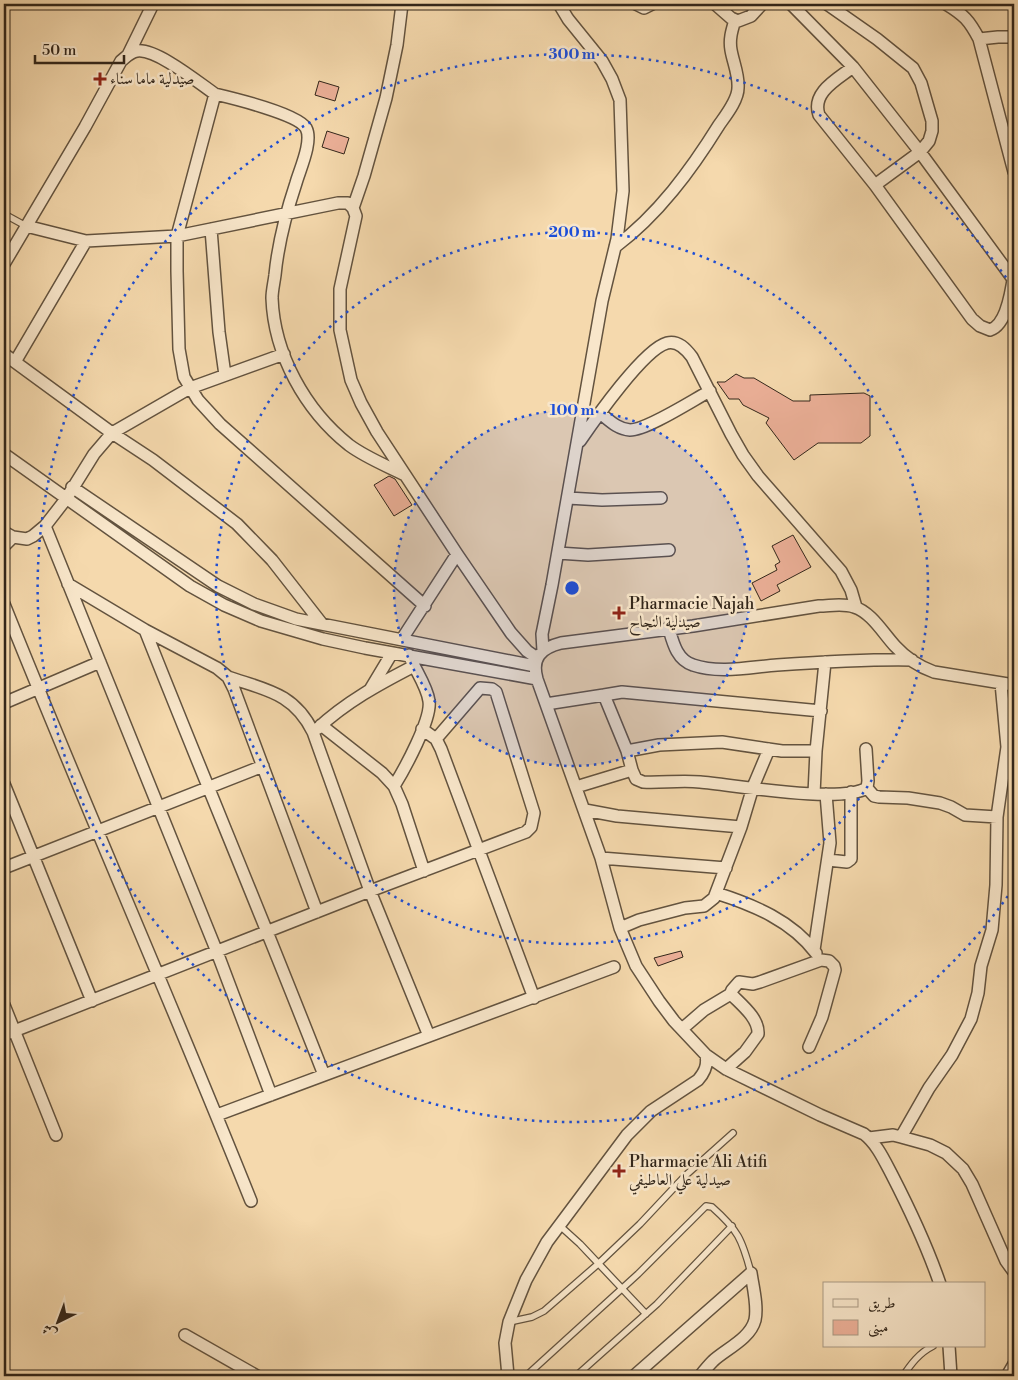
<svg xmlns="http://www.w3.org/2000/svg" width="1018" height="1380" font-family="'Libre Bodoni',Amiri,serif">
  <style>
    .building { fill: #ecb098; stroke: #32261a }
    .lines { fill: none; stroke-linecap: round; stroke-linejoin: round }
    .service-casing { stroke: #63533f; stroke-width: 8 }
    .minor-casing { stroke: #63533f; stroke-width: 14 }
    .service { stroke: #f8e6ca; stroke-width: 5.5 }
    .minor { stroke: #f8e6ca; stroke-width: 11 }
    .ring { fill: none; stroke: #1d4ed8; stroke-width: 2.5; stroke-dasharray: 2.5 5 }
    .poi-dot { fill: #8f2418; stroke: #f8e6ca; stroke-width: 2 }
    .labels { text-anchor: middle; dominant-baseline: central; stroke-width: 5; stroke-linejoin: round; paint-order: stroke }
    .poi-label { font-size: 16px; fill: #32261a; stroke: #f8e6ca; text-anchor: start }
    .centre { fill: #1d4ed8; stroke: #f8e6ca; stroke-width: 2.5 }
    .ring-label { font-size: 15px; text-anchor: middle; font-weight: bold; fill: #1d4ed8; stroke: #f8e6ca; stroke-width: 5; stroke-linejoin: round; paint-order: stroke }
  </style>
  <rect width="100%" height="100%" fill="#f5d9ad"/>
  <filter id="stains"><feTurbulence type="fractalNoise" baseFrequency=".004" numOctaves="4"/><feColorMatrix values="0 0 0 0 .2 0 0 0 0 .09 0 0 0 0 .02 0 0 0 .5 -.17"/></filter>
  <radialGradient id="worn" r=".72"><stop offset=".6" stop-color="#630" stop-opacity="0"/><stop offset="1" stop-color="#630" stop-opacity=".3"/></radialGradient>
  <path class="building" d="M319,81L339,87L335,101L315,95Z
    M327,131L349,138L344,154L322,147Z
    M736,374L744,378H754L793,401H810V395L864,393L870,396V436L861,443H818L794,460L766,423L769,418L743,405L739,399H729L717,382H725Z
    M389,476L395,479L412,505L394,516L374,485Z
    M793,535L811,567L777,585L780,591L761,601L752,583L777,570L775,565L780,562L772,546Z
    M681,951L683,957L658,966L654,958Z"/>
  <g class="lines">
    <defs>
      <path id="service" d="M4,214L26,226
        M559,1225L580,1244L646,1314
        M509,1322L532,1317L544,1311L598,1264L640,1224L686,1175L733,1133
        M526,1376L638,1274L706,1206L712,1207C738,1230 742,1239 751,1273
        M576,1376L657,1304L732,1226
        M903,1376C911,1364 919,1353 933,1346"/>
      <path id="minor" d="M636,4L644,8L652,4
        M715,4L731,18L738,21L751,16L762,4
        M791,4L853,67L920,152L1013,279
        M827,4L877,39L913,68L921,83L932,121V131L929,141L920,152L875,185
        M946,4C964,15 969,20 979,39L1014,172
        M979,39L998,37H1014
        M128,55L153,4
        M853,67C838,79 811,92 819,115L875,185L972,319L980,326L990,330C1007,325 1012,288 1014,273
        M215,94C232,98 298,114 306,128C313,141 300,169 296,183C286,213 278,244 275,275C274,283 272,291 272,298C274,354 305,410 349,445C365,457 385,465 403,474
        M353,208L364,176L386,98L397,45L402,4
        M26,226L86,241L177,236L338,203H348L353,208L356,216L340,289V330L351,380L361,403L377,432L457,554L511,633L527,651L537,658
        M211,229L219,332L225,375
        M615,247C658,215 691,170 719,125C726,115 738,100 738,88C739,75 733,62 731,50C729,39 732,30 735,20
        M4,264L85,127L121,61C126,57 130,52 137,51C156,48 199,83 215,94L177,236V271L179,349L184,377L198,400L220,424L425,606
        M4,354L112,433L153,460L237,524L272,560L322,624
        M15,362L86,241
        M600,413C609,420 617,429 630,430C647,430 693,400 710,391
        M580,441C595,419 644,349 667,343C678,340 686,349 692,357L731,434L743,455L758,476L841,571L851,590L856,607
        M4,454L190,586L224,605L261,621L323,639L365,648L537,679
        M72,487L218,586L254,604L296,619L535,666
        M568,498L602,500L661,498
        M45,526L217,952L271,1095
        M4,532L13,537L27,539L33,536L45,526L66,499L94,454L112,433L190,388L284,354
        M4,546L13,537
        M558,553L588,555L669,550
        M68,584L145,630L217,668L228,677L234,689L317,912
        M4,604C84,804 171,1001 251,1201
        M669,629C673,643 677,660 693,665C719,674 751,667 777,665C822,662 867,659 912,660
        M145,630C204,779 266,926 324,1075
        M402,639L457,554
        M543,651L542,634L552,585L602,301L617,239L623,191L620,100L612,79L602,61L568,19L559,4
        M228,677C266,690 294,693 313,732L370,891L429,1036
        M371,688L392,653
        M604,695L622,692L821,711
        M4,703L100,662
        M546,704L604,695L627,751L632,770L576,787
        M321,725L382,773L394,786L402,804L424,871
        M317,729C346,702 379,684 414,666
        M422,729L436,739L441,749L534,998
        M627,751L659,745L722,742L782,751H816
        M632,770L636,779L643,782C662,783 681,780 700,782C735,785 840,804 867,788L868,781L866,749
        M4,784L92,1001
        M394,786C404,770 432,719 429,701C427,686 415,670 409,655
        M867,788L874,796L879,797L908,798L940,803L951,807L965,815L997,817
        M814,794L816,751L825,662
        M585,810L617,816L741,827
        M601,858L726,868
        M828,860L847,862L851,859V792
        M4,868L263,766
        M716,893C754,905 792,921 816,953
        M620,928L639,920L685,908L704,906L714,898L741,827L753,787L769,749
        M814,950L830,843L826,794
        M730,995L732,990L739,982L753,984L760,982L821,960L829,961L834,966L835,970L822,1017L809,1047
        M4,1005L56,1135
        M682,1029L704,1010L729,995L733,996C743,1006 759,1019 758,1034L745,1052L726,1069
        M4,1035L370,891L526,832L531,827L534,813L496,692L492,689L480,688L436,739
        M217,1115L614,967
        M901,1137L929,1088L952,1055L971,1019L978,993L981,966L992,930L996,885L997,817L1007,747L1001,683
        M869,1138L893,1135L901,1137L930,1145L946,1153L963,1169L972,1184L1006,1261L1014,1272
        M940,1284C927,1246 910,1210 892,1175C884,1160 877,1144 864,1134L820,1115L726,1069L706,1055L674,1021L659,1001L636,966L620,928L601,858L537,679C531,658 541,648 561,643L693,626L819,606C830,606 843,603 854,607C871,612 883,633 895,646C906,658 920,667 934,672L1014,685
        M185,1335L257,1376
        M949,1346L951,1376
        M508,1376L505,1343L509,1322L526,1280L547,1242L627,1135L651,1111L698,1080C705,1072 708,1065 706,1055
        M634,1376L751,1273
        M700,1376C704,1371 708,1366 713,1361C726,1349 750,1339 755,1320C758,1306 753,1287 751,1273
        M1007,1376L1014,1364"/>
    </defs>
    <use href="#service" class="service-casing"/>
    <use href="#minor" class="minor-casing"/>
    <use href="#service" class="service"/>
    <use href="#minor" class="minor"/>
  </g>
  <circle cx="572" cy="588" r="178" fill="#1d4ed8" fill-opacity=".12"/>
  <g class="ring">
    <circle cx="572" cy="588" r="178"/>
    <circle cx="572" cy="588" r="356"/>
    <path d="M1012 890A534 534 0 1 1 1012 286"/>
  </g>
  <g class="poi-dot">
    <path d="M97.5 71.5h5v5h5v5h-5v5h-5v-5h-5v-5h5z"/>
    <path d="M616.5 605.5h5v5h5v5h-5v5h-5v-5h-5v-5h5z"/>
    <path d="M616.5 1163.5h5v5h5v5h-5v5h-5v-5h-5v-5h5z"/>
  </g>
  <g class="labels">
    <g class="poi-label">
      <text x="110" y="79">صيدلية ماما سناء</text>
      <text x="629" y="604">Pharmacie Najah<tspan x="629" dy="18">صيدلية النجاح</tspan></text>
      <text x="629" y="1162">Pharmacie Ali Atifi<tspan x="629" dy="18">صيدلية علي العاطيفي</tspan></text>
    </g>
  </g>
  <circle cx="572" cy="588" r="8" class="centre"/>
  <g class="ring-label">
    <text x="572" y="59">300 m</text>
    <text x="572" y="237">200 m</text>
    <text x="572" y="415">100 m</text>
  </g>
  <rect width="1018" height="1380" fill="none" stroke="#f5d9ad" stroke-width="20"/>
  <rect x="5" y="5" width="1008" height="1370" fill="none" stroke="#32261a" stroke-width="2.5"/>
  <rect x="10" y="10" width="998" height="1360" fill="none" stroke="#32261a"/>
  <rect x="823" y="1282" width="162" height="65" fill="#f8e6ca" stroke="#a99984"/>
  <rect x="833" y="1299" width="25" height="8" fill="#f8e6ca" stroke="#a99984"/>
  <text x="868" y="1308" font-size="15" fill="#32261a">طريق</text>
  <rect x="833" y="1320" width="25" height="15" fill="#ecb098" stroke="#a99984"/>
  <text x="868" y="1332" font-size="15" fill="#32261a">مبنى</text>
  <g transform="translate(58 1322) rotate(222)" stroke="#f8e6ca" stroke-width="4" paint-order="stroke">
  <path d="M0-4L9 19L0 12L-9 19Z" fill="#32261a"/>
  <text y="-8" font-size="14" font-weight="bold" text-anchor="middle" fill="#32261a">ش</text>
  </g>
  <path d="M35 55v8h89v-8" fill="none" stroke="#32261a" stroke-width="2.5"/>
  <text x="42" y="55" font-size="15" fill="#32261a" stroke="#f8e6ca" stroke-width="4" paint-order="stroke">50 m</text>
  <rect width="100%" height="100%" filter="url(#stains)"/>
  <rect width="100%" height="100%" fill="url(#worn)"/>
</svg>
